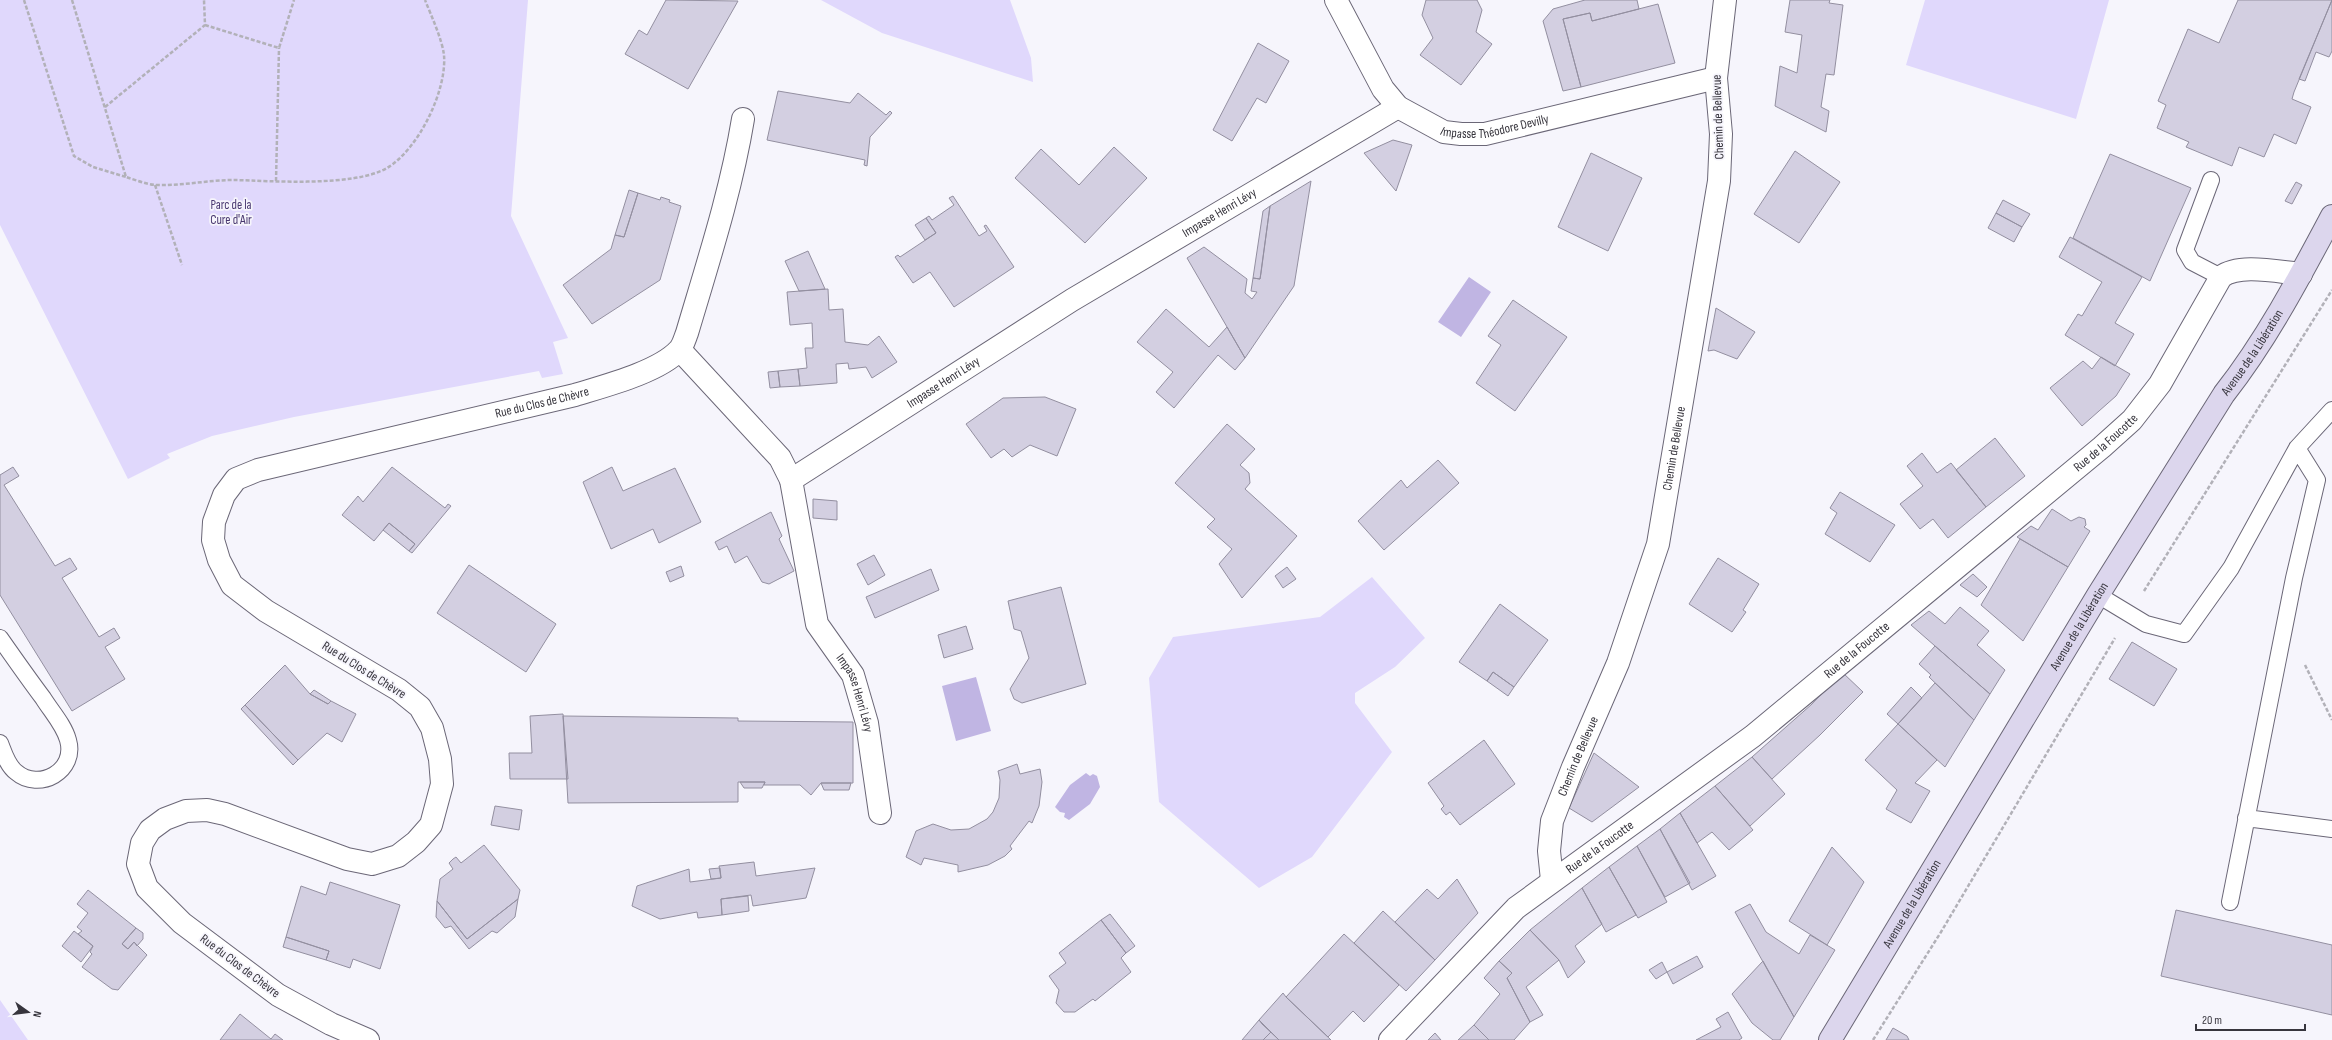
<svg xmlns="http://www.w3.org/2000/svg" width="2332" height="1040" font-family="'Sofia Sans Condensed',sans-serif">
  <style>
    .green { fill: #e0d8fc }
    .water { fill: #c0b5e3 }
    .building { fill: #d3cfe1; stroke: #938fa0 }
    .lines { fill: none; stroke-linecap: round; stroke-linejoin: round }
    .lane-casing { stroke: #6b6777; stroke-width: 18 }
    .street-casing { stroke: #6b6777; stroke-width: 24 }
    .secondary-casing { stroke: #6b6777; stroke-width: 24 }
    .path { stroke: #b2b1b8; stroke-width: 2.5; stroke-dasharray: 4 2; stroke-linecap: butt }
    .lane { stroke: #fff; stroke-width: 16 }
    .street { stroke: #fff; stroke-width: 22 }
    .secondary { stroke: #dcd6ed; stroke-width: 22 }
    .labels { text-anchor: middle; dominant-baseline: central; stroke-width: 3.5; stroke-linejoin: round; paint-order: stroke }
    .street-label { font-size: 13px; fill: #37353d; stroke: #f6f5fc }
    .park-label { font-size: 13px; fill: #48376f; stroke: #f6f5fc }
  </style>
  <rect width="100%" height="100%" fill="#f6f5fc"/>
  <path class="green" d="M0,0H528L511,216L568,338L553,342L563,374L542,378L539,371L294,417L212,436L167,454L170,458L128,479L0,225Z
    M821,0H1010L1031,58L1033,82L882,33Z
    M1925,0H2109L2076,119L1906,65Z
    M1372,577L1425,638L1395,667L1355,693V703L1392,752L1312,857L1259,888L1159,802L1149,678L1173,637L1320,617Z
    M0,1000L28,1040H0Z"/>
  <path class="water" d="M1469,277L1491,292L1461,337L1438,322Z
    M976,677L991,731L956,741L942,686Z
    M1086,773L1090,776L1093,774L1097,776L1100,787L1090,804L1069,820L1064,817L1065,813L1060,812L1055,807L1070,785Z"/>
  <path class="building" d="M666,0L738,1L688,89L625,54L639,30L647,35Z
    M1426,0H1477L1482,10L1476,32L1492,44L1461,85L1420,55L1433,38L1422,15Z
    M1585,0H1637L1639,9L1592,21L1590,13L1563,19L1581,87L1563,91L1543,21L1553,9Z
    M1790,0H1830L1829,3L1843,5L1834,75L1826,74L1821,107L1829,111L1826,132L1775,106L1780,66L1797,73L1802,35L1785,32Z
    M2238,0H2332L2294,92L2292,99L2311,107L2296,144L2274,134L2264,157L2239,147L2232,166L2186,147L2189,142L2157,128L2166,105L2158,101L2188,29L2219,43Z
    M2332,0V51L2329,57L2316,52L2305,81L2299,79Z
    M1658,4L1675,63L1581,87L1563,19L1590,13L1592,21Z
    M1258,43L1289,61L1266,103L1257,98L1232,141L1213,130Z
    M778,91L850,103L858,93L886,115L890,111L892,113L870,137L867,166L864,165L865,160L767,140Z
    M1393,140L1412,145L1396,191L1364,153Z
    M1114,147L1147,178L1085,243L1015,178L1041,149L1079,185Z
    M1795,151L1840,182L1799,243L1754,214Z
    M1591,153L1642,178L1608,251L1558,227Z
    M2110,154L2191,188L2150,281L2073,238Z
    M1311,181L1294,286L1245,358L1187,258L1204,247L1247,279L1245,293L1252,299L1257,292L1251,291L1253,278L1260,279L1270,206Z
    M2296,182L2302,185L2292,204L2285,201Z
    M629,190L638,193L624,237L615,235Z
    M638,193L660,200L661,197L670,200L669,202L681,206L660,280L592,324L563,285L611,249L615,235L624,237Z
    M953,196L979,236L987,231L984,226L986,225L1014,267L954,307L930,272L913,283L895,257L898,255L900,257L936,233L926,218L929,216L932,220L954,205L949,198Z
    M2003,200L2030,214L2022,227L1996,213Z
    M1270,206L1261,273L1260,279L1253,278L1263,211Z
    M1996,213L2022,227L2014,242L1988,228Z
    M926,218L936,233L925,240L915,225Z
    M2070,237L2142,277L2115,323L2134,334L2115,366L2065,335L2078,314L2082,316L2102,282L2059,257Z
    M808,251L825,289L799,291L785,261Z
    M828,289L829,310L843,309L845,342L868,345L879,336L897,362L872,378L866,367L849,369L848,363L836,364L837,383L800,386L798,369L807,368L805,348H813L812,323L790,325L787,292Z
    M1513,300L1567,337L1515,411L1476,383L1501,345L1488,336Z
    M1716,308L1755,332L1737,359L1714,350L1708,351Z
    M1166,309L1209,347L1227,327L1245,358L1235,370L1218,355L1174,408L1156,392L1173,372L1137,342Z
    M2101,357L2130,374L2116,396L2082,426L2050,388L2083,361L2092,369Z
    M798,369L800,386L780,387L778,371Z
    M778,371L780,387L770,388L768,372Z
    M1045,397L1076,409L1057,456L1030,445L1012,457L1004,449L991,458L966,424L1003,398Z
    M1227,424L1255,449L1240,465L1249,473L1250,483L1245,489L1297,536L1242,598L1219,564L1232,549L1207,527L1215,519L1175,483Z
    M1995,438L2025,476L1986,507L1956,470Z
    M1922,453L1937,473L1951,463L1986,507L1948,538L1933,519L1920,529L1900,504L1923,486L1907,466Z
    M1438,460L1459,483L1384,550L1358,521L1401,480L1407,488Z
    M13,467L19,476L4,485L55,566L70,558L77,569L62,578L99,637L114,628L120,638L105,647L125,679L72,711L0,595V475Z
    M392,467L445,508L448,504L451,506L412,553L409,551L415,544L389,523L374,541L342,515L358,496L363,502Z
    M612,467L623,491L675,468L701,522L659,543L653,529L611,549L583,482Z
    M1840,492L1895,525L1870,562L1825,534L1837,513L1830,508Z
    M813,499L837,501V520L813,518Z
    M2052,509L2071,521L2079,517L2085,519L2086,525L2084,527L2090,531L2068,567L2017,537L2031,526L2038,530Z
    M771,512L782,536L779,539L794,571L769,584L762,582L747,556L735,563L727,546L719,550L715,542Z
    M389,523L415,544L409,551L383,530Z
    M2020,539L2068,567L2023,641L1981,605Z
    M874,555L885,575L868,585L857,564Z
    M1718,558L1759,584L1743,610L1746,612L1732,632L1689,604Z
    M469,565L556,624L526,672L437,613Z
    M681,566L684,576L670,582L666,572Z
    M1287,567L1296,579L1283,588L1275,576Z
    M931,569L939,590L875,618L866,597Z
    M1973,574L1987,587L1977,597L1960,585Z
    M1061,587L1086,684L1022,703L1014,699L1010,689L1029,658L1021,631L1014,629L1008,601Z
    M1500,604L1548,640L1514,687L1493,672L1487,681L1459,662Z
    M1960,607L1989,631L1977,645L2005,670L1990,694L1911,625L1929,611L1945,624Z
    M966,626L973,649L944,658L938,635Z
    M2132,642L2177,669L2154,706L2109,679Z
    M1935,646L1990,694L1974,720L1929,677L1931,675L1919,664Z
    M285,665L310,694L328,704L331,701L356,714L342,742L327,733L298,760L245,705Z
    M1493,672L1514,687L1508,696L1487,681Z
    M1842,672L1863,692L1820,735L1772,779L1752,757L1812,704Z
    M1935,683L1974,720L1945,767L1898,724Z
    M1911,687L1922,698L1898,724L1887,714Z
    M314,690L331,701L328,704L310,694Z
    M245,705L298,760L293,765L241,709Z
    M563,714L568,779H510L509,753H532L530,716Z
    M563,716L738,718V721L853,722V783H821L811,795L800,785H764L765,782H738V802L568,803Z
    M1898,724L1937,760L1915,783L1930,791L1911,823L1886,809L1897,790L1865,760Z
    M1484,740L1515,784L1460,825L1450,812L1446,815L1441,809L1444,806L1428,783Z
    M1594,753L1639,787L1592,822L1569,808Z
    M1752,757L1785,794L1750,826L1715,786Z
    M1017,764L1020,774L1040,769L1042,782L1039,806L1032,823L1029,821L1010,846L1012,849L1005,856L988,865L958,872V865L924,858L921,865L906,857L916,831L933,824L951,830L969,829L987,819L993,812L999,798L1000,780L998,771Z
    M740,782H765L762,788H744Z
    M821,783H851L849,790H824Z
    M1715,786L1753,830L1729,850L1712,832L1697,843L1680,813Z
    M495,806L522,810L519,830L491,825Z
    M1680,813L1716,876L1692,890L1660,829Z
    M1660,829L1690,883L1665,897L1637,846Z
    M484,845L520,890L518,899L467,939L437,901L440,879L453,869L449,863L453,859L456,857L461,863Z
    M1637,846L1667,902L1638,918L1609,867Z
    M1832,847L1864,882L1827,945L1789,921Z
    M754,862L756,876L815,868L806,898L753,906L751,895L721,899L722,915L698,918L697,912L660,919L632,906L637,886L689,869L690,882L721,878L719,866Z
    M1609,867L1636,915L1606,932L1582,888Z
    M720,868L721,878L711,879L709,869Z
    M1457,879L1478,913L1435,960L1395,922L1427,889L1438,899Z
    M330,882L400,905L380,969L353,959L350,968L326,960L329,951L286,937L301,886L326,895Z
    M1582,888L1602,924L1575,946L1585,962L1568,978L1559,960L1530,930Z
    M88,890L136,928L122,944L128,949L134,942L147,955L118,990L112,989L82,967L92,954L90,952L93,946L78,934L82,931L77,927L88,913L77,904Z
    M748,896L749,911L722,915L721,899Z
    M518,899L515,917L497,933L492,931L469,949L451,926L445,928L436,917L437,901L467,939Z
    M1750,904L1766,932L1799,954L1810,935L1835,950L1794,1017L1735,912Z
    M2176,910L2332,945V1015L2161,976Z
    M1383,911L1435,960L1406,991L1354,943Z
    M1110,914L1135,946L1126,953L1101,920Z
    M1101,920L1126,953L1121,958L1131,972L1095,1001L1093,999L1075,1012H1064L1056,1003L1059,990L1049,976L1066,963L1059,953Z
    M136,928L143,933V939L137,946L134,942L128,949L122,944Z
    M1530,930L1559,960L1526,987L1543,1015L1530,1022L1507,978L1512,973L1499,961Z
    M74,931L93,946L81,962L62,946Z
    M1344,934L1399,985L1364,1022L1353,1011L1328,1037L1286,997Z
    M286,937L329,951L326,960L283,947Z
    M1697,956L1703,967L1673,984L1667,972Z
    M1499,961L1512,973L1507,978L1530,1022L1514,1040H1489L1474,1025L1500,994L1484,978Z
    M1763,961L1794,1017L1780,1040H1773L1752,1023L1732,994Z
    M1662,962L1667,972L1656,979L1649,970Z
    M1283,993L1286,997L1331,1040H1279L1262,1024L1259,1020Z
    M1728,1012L1742,1038L1739,1040H1696L1721,1027L1716,1019Z
    M240,1014L271,1039L275,1034L283,1040H220Z
    M1259,1020L1271,1032L1263,1040H1242Z
    M1474,1025L1489,1040H1458Z
    M1893,1028L1907,1036L1909,1040H1886Z
    M1271,1032L1279,1040H1263Z
    M1435,1033L1441,1040H1428Z"/>
  <g class="lines">
    <defs>
      <path id="lane" d="M2211,180L2185,250L2192,262L2221,277
        M2098,595L2146,624L2184,634L2231,568L2297,448L2332,410
        M0,638C14,658 28,678 43,698C51,711 64,725 68,740C77,771 39,792 16,772C7,765 4,753 0,743
        M2246,818L2332,829
        M2230,902L2294,578L2317,480L2297,448"/>
      <g id="street">
        <path id="s1" d="M1336,0L1383,89L1398,107L1444,132L1461,134H1485L1716,78"/>
        <path id="s2" d="M680,350L780,458L791,480L817,624L853,675L867,723L880,813"/>
        <path id="s3" d="M791,480L1072,300L1398,107"/>
        <path id="s4" d="M1552,880L1549,851L1552,821L1573,767L1618,663L1658,544L1719,181L1721,134L1716,78L1725,0"/>
        <path id="s5" d="M368,1040L331,1024L278,995L182,923L147,888L138,864L142,843L150,830L165,819L186,811L207,810L225,814L347,859L372,864L398,856L416,842L431,825L442,784L440,759L432,728L420,707L399,690L266,611L232,585L219,560L213,540L214,522L224,495L236,479L258,470L575,395C604,386 659,372 679,350C683,346 685,338 687,333C708,262 731,192 743,119"/>
        <path id="s6" d="M1390,1040L1516,908L1753,736L2102,447L2132,420L2160,384L2221,277C2239,263 2278,272 2301,274"/>
      </g>
      <g id="secondary">
        <path id="s7" d="M1830,1040L2098,595L2224,394C2267,339 2299,278 2332,216"/>
      </g>
    </defs>
    <use href="#lane" class="lane-casing"/>
    <use href="#street" class="street-casing"/>
    <use href="#secondary" class="secondary-casing"/>
    <path class="path" d="M24,0L74,156L93,167L126,177
      M72,0L126,177C135,180 146,184 155,185C182,186 208,180 234,180C273,181 354,187 387,168C419,149 447,90 444,55C442,39 431,15 425,0
      M205,25L279,48L294,0
      M105,107L205,25L204,0
      M276,181L279,48
      M155,185L182,265
      M2144,591L2332,290
      M2305,665L2332,720
      M1873,1040L1941,932L2115,638"/>
    <use href="#lane" class="lane"/>
    <use href="#street" class="street"/>
    <use href="#secondary" class="secondary"/>
  </g>
  <g class="labels">
    <g class="street-label">
      <text transform="translate(1718 117) rotate(-92)">Chemin de Bellevue</text>
      <text stroke="none"><textPath href="#s1" startOffset="228">Impasse Théodore Devilly</textPath></text>
      <text stroke="none"><textPath href="#s3" startOffset="505">Impasse Henri Lévy</textPath></text>
      <text stroke="none"><textPath href="#s7" startOffset="807">Avenue de la Libération</textPath></text>
      <text stroke="none"><textPath href="#s3" startOffset="181">Impasse Henri Lévy</textPath></text>
      <text stroke="none"><textPath href="#s5" startOffset="1421">Rue du Clos de Chèvre</textPath></text>
      <text stroke="none"><textPath href="#s6" startOffset="934">Rue de la Foucotte</textPath></text>
      <text stroke="none"><textPath href="#s4" startOffset="453">Chemin de Bellevue</textPath></text>
      <text stroke="none"><textPath href="#s7" startOffset="483">Avenue de la Libération</textPath></text>
      <text stroke="none"><textPath href="#s6" startOffset="610">Rue de la Foucotte</textPath></text>
      <text transform="translate(364 670) rotate(32)">Rue du Clos de Chèvre</text>
      <text stroke="none"><textPath href="#s2" startOffset="398">Impasse Henri Lévy</textPath></text>
      <text stroke="none"><textPath href="#s4" startOffset="129">Chemin de Bellevue</textPath></text>
      <text stroke="none"><textPath href="#s6" startOffset="286">Rue de la Foucotte</textPath></text>
      <text stroke="none"><textPath href="#s7" startOffset="159">Avenue de la Libération</textPath></text>
      <text transform="translate(240 966) rotate(37)">Rue du Clos de Chèvre</text>
    </g>
    <g class="park-label">
      <text x="231" y="205">Parc de la<tspan x="231" dy="15">Cure d'Air</tspan></text>
    </g>
  </g>
  <g transform="translate(28 1012) rotate(104)" stroke="#f6f5fc" stroke-width="3" paint-order="stroke">
  <path d="M0-3L7 15L0 10L-7 15Z" fill="#37353d"/>
  <text y="-6" font-size="11" font-weight="bold" text-anchor="middle" fill="#37353d">N</text>
  </g>
  <path d="M2196 1024v6h109v-6" fill="none" stroke="#37353d" stroke-width="2"/>
  <text x="2202" y="1024" font-size="12" fill="#37353d" stroke="#f6f5fc" stroke-width="3" paint-order="stroke">20 m</text>
</svg>
